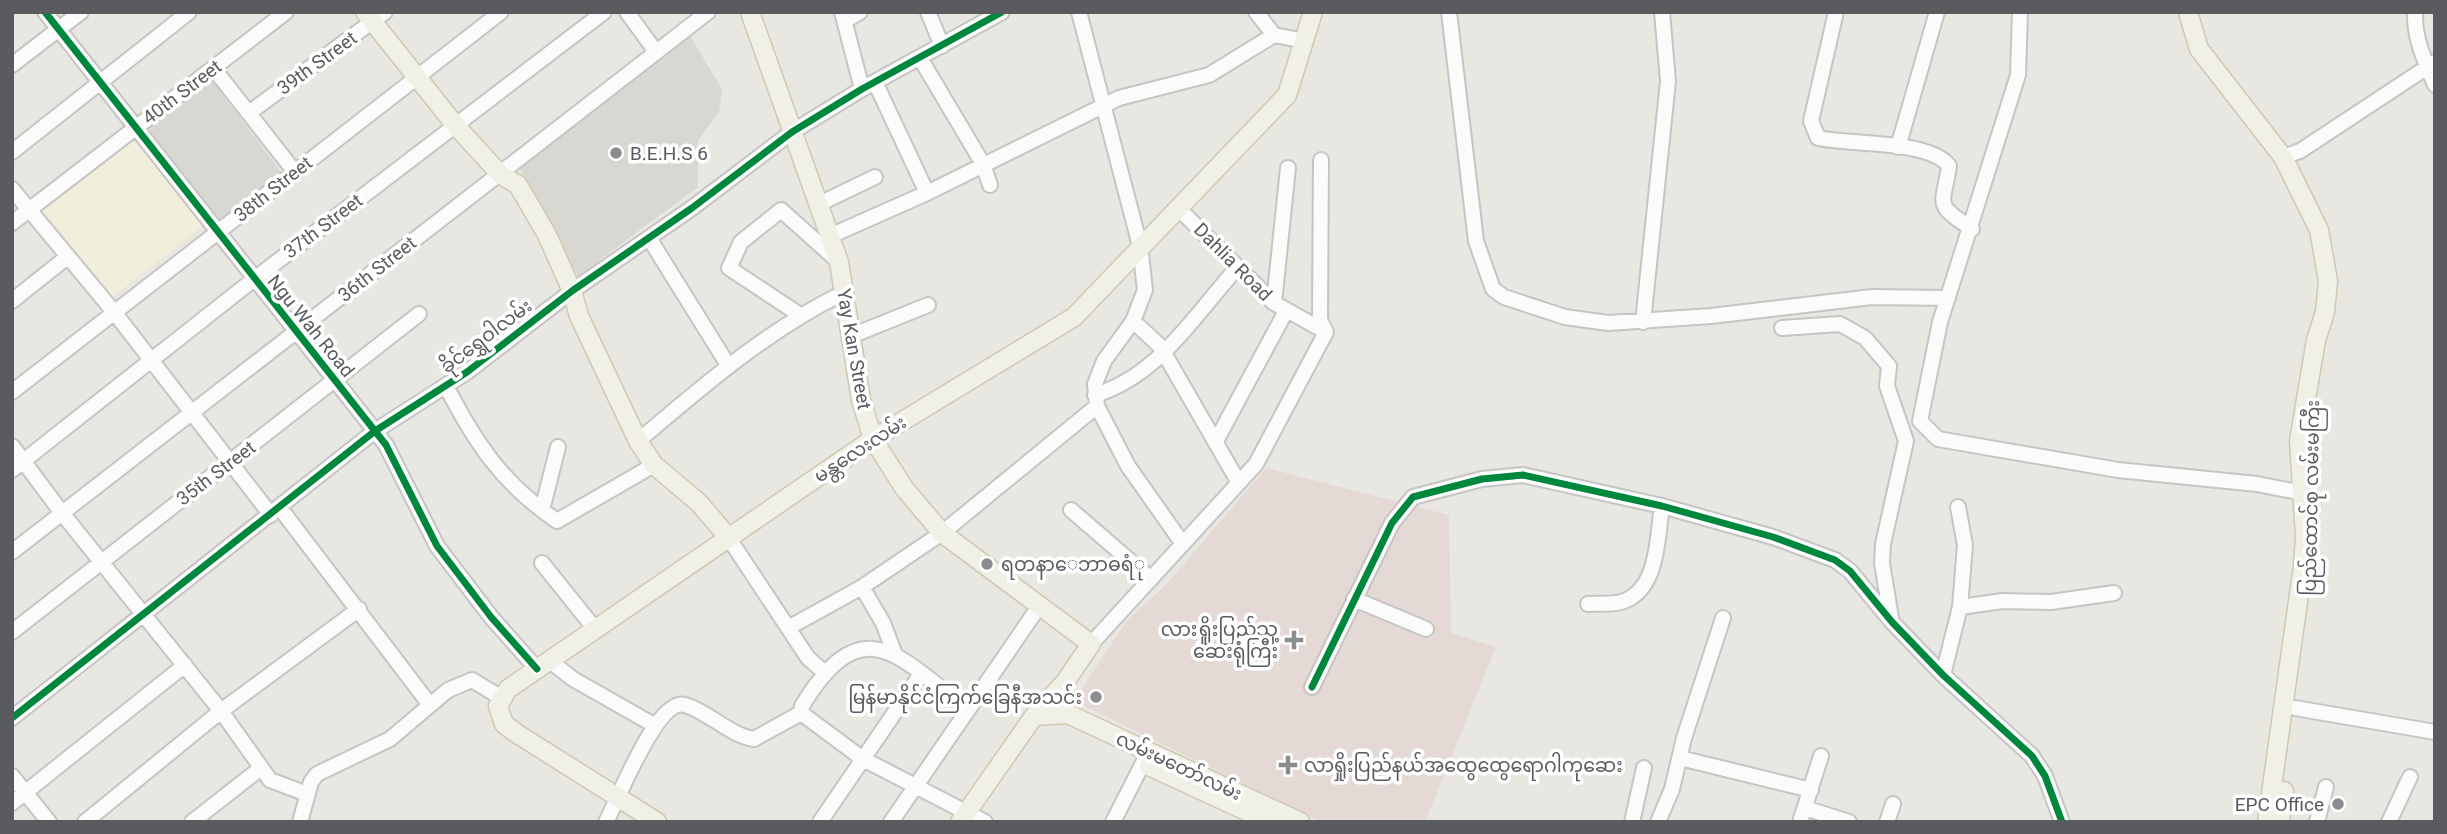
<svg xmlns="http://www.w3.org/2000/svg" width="2447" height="834" font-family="Roboto,'Noto Sans Myanmar',sans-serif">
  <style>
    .commercial { fill: #f1eedc }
    .education { fill: #d8d7d1 }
    .medical { fill: #e4d9d5 }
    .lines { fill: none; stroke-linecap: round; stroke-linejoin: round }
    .minor-casing { stroke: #c5c5c4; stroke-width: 18 }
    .major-casing { stroke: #cdc9b3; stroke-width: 21 }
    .minor { stroke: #fcfbfb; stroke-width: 14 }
    .major { stroke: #f0f0e6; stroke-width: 18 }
    .cycleway-casing { stroke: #fff; stroke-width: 11 }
    .cycleway { stroke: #00873e; stroke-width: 7 }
    .poi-dot { fill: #8b8c8d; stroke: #fff; stroke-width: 2.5 }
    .labels { text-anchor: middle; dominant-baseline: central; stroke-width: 7; stroke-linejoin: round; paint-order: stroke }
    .street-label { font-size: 19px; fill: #595b5f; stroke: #fff }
    .poi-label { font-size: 19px; fill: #595b5f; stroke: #fff; text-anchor: start }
  </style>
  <rect width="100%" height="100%" fill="#e8e7e2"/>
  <path class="commercial" d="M134,135L204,225L110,299L40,209Z"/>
  <path class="education" d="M689,34L722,89L719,112L698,140V187L578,276L518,165Z
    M212,81L282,173L219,221L149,129Z"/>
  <path class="medical" d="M1266,468L1449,515L1451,633L1496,647L1425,822H1322L1074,701L1127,620L1167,584Z"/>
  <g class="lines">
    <defs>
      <path id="minor" d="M45,12L386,445L437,546L491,617L537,669
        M627,12L656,52
        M842,12L862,89
        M928,12L942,46
        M1079,12L1140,246L1145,290L1133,321L1104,361L1095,384L1097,406L1128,466L1183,544
        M1256,12L1274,35
        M1449,12L1476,241L1493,289L1504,297L1565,317L1608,323L1711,316L1872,297L1948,298
        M1836,12L1811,121L1818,138C1849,145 1931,140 1949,166C1943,207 1933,203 1972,229
        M2020,12L2018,75L1940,322L1920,421L1938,439L2118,470L2257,484L2303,493
        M2415,12C2414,39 2425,61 2435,85
        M845,21L860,12
        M920,58L983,164L990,185
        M12,65L81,12
        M214,69L295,172
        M875,82L927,193
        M249,113L385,12
        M1898,147L1937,12
        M12,152L189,12
        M2283,157L2300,151L2435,62
        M12,189L114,312L271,515
        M819,204L875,177
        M1180,210L1274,303L1326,332
        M12,223L286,12
        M830,236L927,193L1119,98L1209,75L1274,35L1305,41
        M649,238L728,365
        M12,301L66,258
        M1274,303L1288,168
        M800,315L729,268L741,242L781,210L838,261
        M1133,321L1160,346L1239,483
        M1643,322L1668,81L1662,12
        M1782,328L1840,324L1865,338L1889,366L1887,386L1906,441L1883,544L1882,563L1891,618
        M851,336L928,305
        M446,386C476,444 502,483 557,521L654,465
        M12,392L501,12
        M1095,395C1160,375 1195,314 1238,267
        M638,441C703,386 766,331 843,293
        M1216,441L1286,311
        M12,446L62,513L221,711L270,780L307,794
        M12,470L253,280L604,12
        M280,508L430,705
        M542,510L558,447
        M1071,510L1151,579
        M728,537L808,658L824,672
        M12,552L708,12
        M542,563L595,629
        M862,587L883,623L894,652
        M1354,599L1426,629
        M1588,604C1598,603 1611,605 1621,602C1659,591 1657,537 1662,506
        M1960,607L2003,601L2051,602L2114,593
        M788,628L862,587L942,533L1097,406
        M12,632L419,314
        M1091,644L1256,464L1326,332L1320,320L1321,160
        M550,661L573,679L654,725
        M1943,675L1960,607L1965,545L1958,507
        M1312,687L1392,523L1413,497L1482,479L1523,475L1662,506L1773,537L1835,560L1850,571L1892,622L1943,675L2032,756L2045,776L2062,822
        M2295,708L2435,732
        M968,709C898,657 863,606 802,706L801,713L863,759L985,822
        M12,718L375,431L467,372L572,291L692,208L792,132L862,89L1002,12
        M1680,758L1811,790
        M12,776L49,822
        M12,803L185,665
        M1805,808L1849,822
        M85,822L221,711L359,609
        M192,822L261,768
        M300,822L311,782L317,774L390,739L448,690L472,680L502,698
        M606,822C618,800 657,697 685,705C709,712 729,735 754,739L801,713
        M820,822L921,674
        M891,822L1040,605
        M1113,822L1148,753
        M1632,822L1644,768
        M1658,822L1672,789L1684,738L1723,618
        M1800,822L1821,756
        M1887,822L1893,804
        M2317,822L2326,787
        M2389,822L2410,777"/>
      <path id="major" d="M365,12L456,126L500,174L518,185L547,235L572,291L579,316L638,441L654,465L699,503L728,537
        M750,12L839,262L861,400L873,439L904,488L942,533L1091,644L1065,682L1034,716L960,822
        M2188,12L2199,49L2283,157L2319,230L2328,281L2325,312L2316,340L2299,441L2305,537L2303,566L2267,822
        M1034,716L1068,714L1300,822
        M1149,766L1270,822
        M657,822L516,733L504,724L498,706L508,689L873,439L1074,317L1287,95L1313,12
        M2280,822L2284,791"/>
    </defs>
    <use href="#minor" class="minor-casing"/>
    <use href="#major" class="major-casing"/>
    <use href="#minor" class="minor"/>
    <use href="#major" class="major"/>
    <defs>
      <path id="cycleway" d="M45,12L386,445L437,546L491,617L537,669
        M1312,687L1392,523L1413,497L1482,479L1523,475L1662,506L1773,537L1835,560L1850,571L1892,622L1943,675L2032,756L2045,776L2062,822
        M12,718L375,431L467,372L572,291L692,208L792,132L862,89L1002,12"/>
    </defs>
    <use href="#cycleway" class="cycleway-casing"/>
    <use href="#cycleway" class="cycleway"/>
  </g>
  <g class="poi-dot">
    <circle cx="616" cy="153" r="7"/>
    <circle cx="987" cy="564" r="7"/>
    <path d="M1290.5 629.5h7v7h7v7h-7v7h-7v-7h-7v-7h7z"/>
    <circle cx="1096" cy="697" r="7"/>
    <path d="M1284.5 754.5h7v7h7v7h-7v7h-7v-7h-7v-7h7z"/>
    <circle cx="2338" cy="804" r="7"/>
  </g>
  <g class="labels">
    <g class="street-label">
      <text transform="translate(317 63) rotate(-36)">39th Street</text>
      <text transform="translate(182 92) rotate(-37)">40th Street</text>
      <text transform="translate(273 189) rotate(-38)">38th Street</text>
      <text transform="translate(323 226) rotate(-37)">37th Street</text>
      <text transform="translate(1233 262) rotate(45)">Dahlia Road</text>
      <text transform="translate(377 269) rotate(-38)">36th Street</text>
      <text transform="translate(311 326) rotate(51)">Ngu Wah Road</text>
      <text transform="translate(486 336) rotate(-37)">ခိုင်ရွှေဝါလမ်း</text>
      <text transform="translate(854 349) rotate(80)">Yay Kan Street</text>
      <text transform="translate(860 449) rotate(-33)">မန္တလေးလမ်း</text>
      <text transform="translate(216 473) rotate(-37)">35th Street</text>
      <text transform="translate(2311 498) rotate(-89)">ပြည်ထောင်စု လမ်းမကြီး</text>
      <text transform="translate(1179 766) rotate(25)">လမ်းမတော်လမ်း</text>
    </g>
    <g class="poi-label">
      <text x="630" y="153">B.E.H.S 6</text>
      <text x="1001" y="564">ရတနာေဘာဓရံု</text>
      <text x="1278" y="629" text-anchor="end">လားရှိုးပြည်သူ့<tspan x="1278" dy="22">ဆေးရုံကြီး</tspan></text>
      <text x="1082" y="697" text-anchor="end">မြန်မာနိုင်ငံကြက်ခြေနီအသင်း</text>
      <text x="1304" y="765">လာရှိုးပြည်နယ်အထွေထွေရောဂါကုဆေး</text>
      <text x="2324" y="804" text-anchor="end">EPC Office</text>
    </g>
  </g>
  <rect width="2447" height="834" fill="none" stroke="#595b5f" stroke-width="28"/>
</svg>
